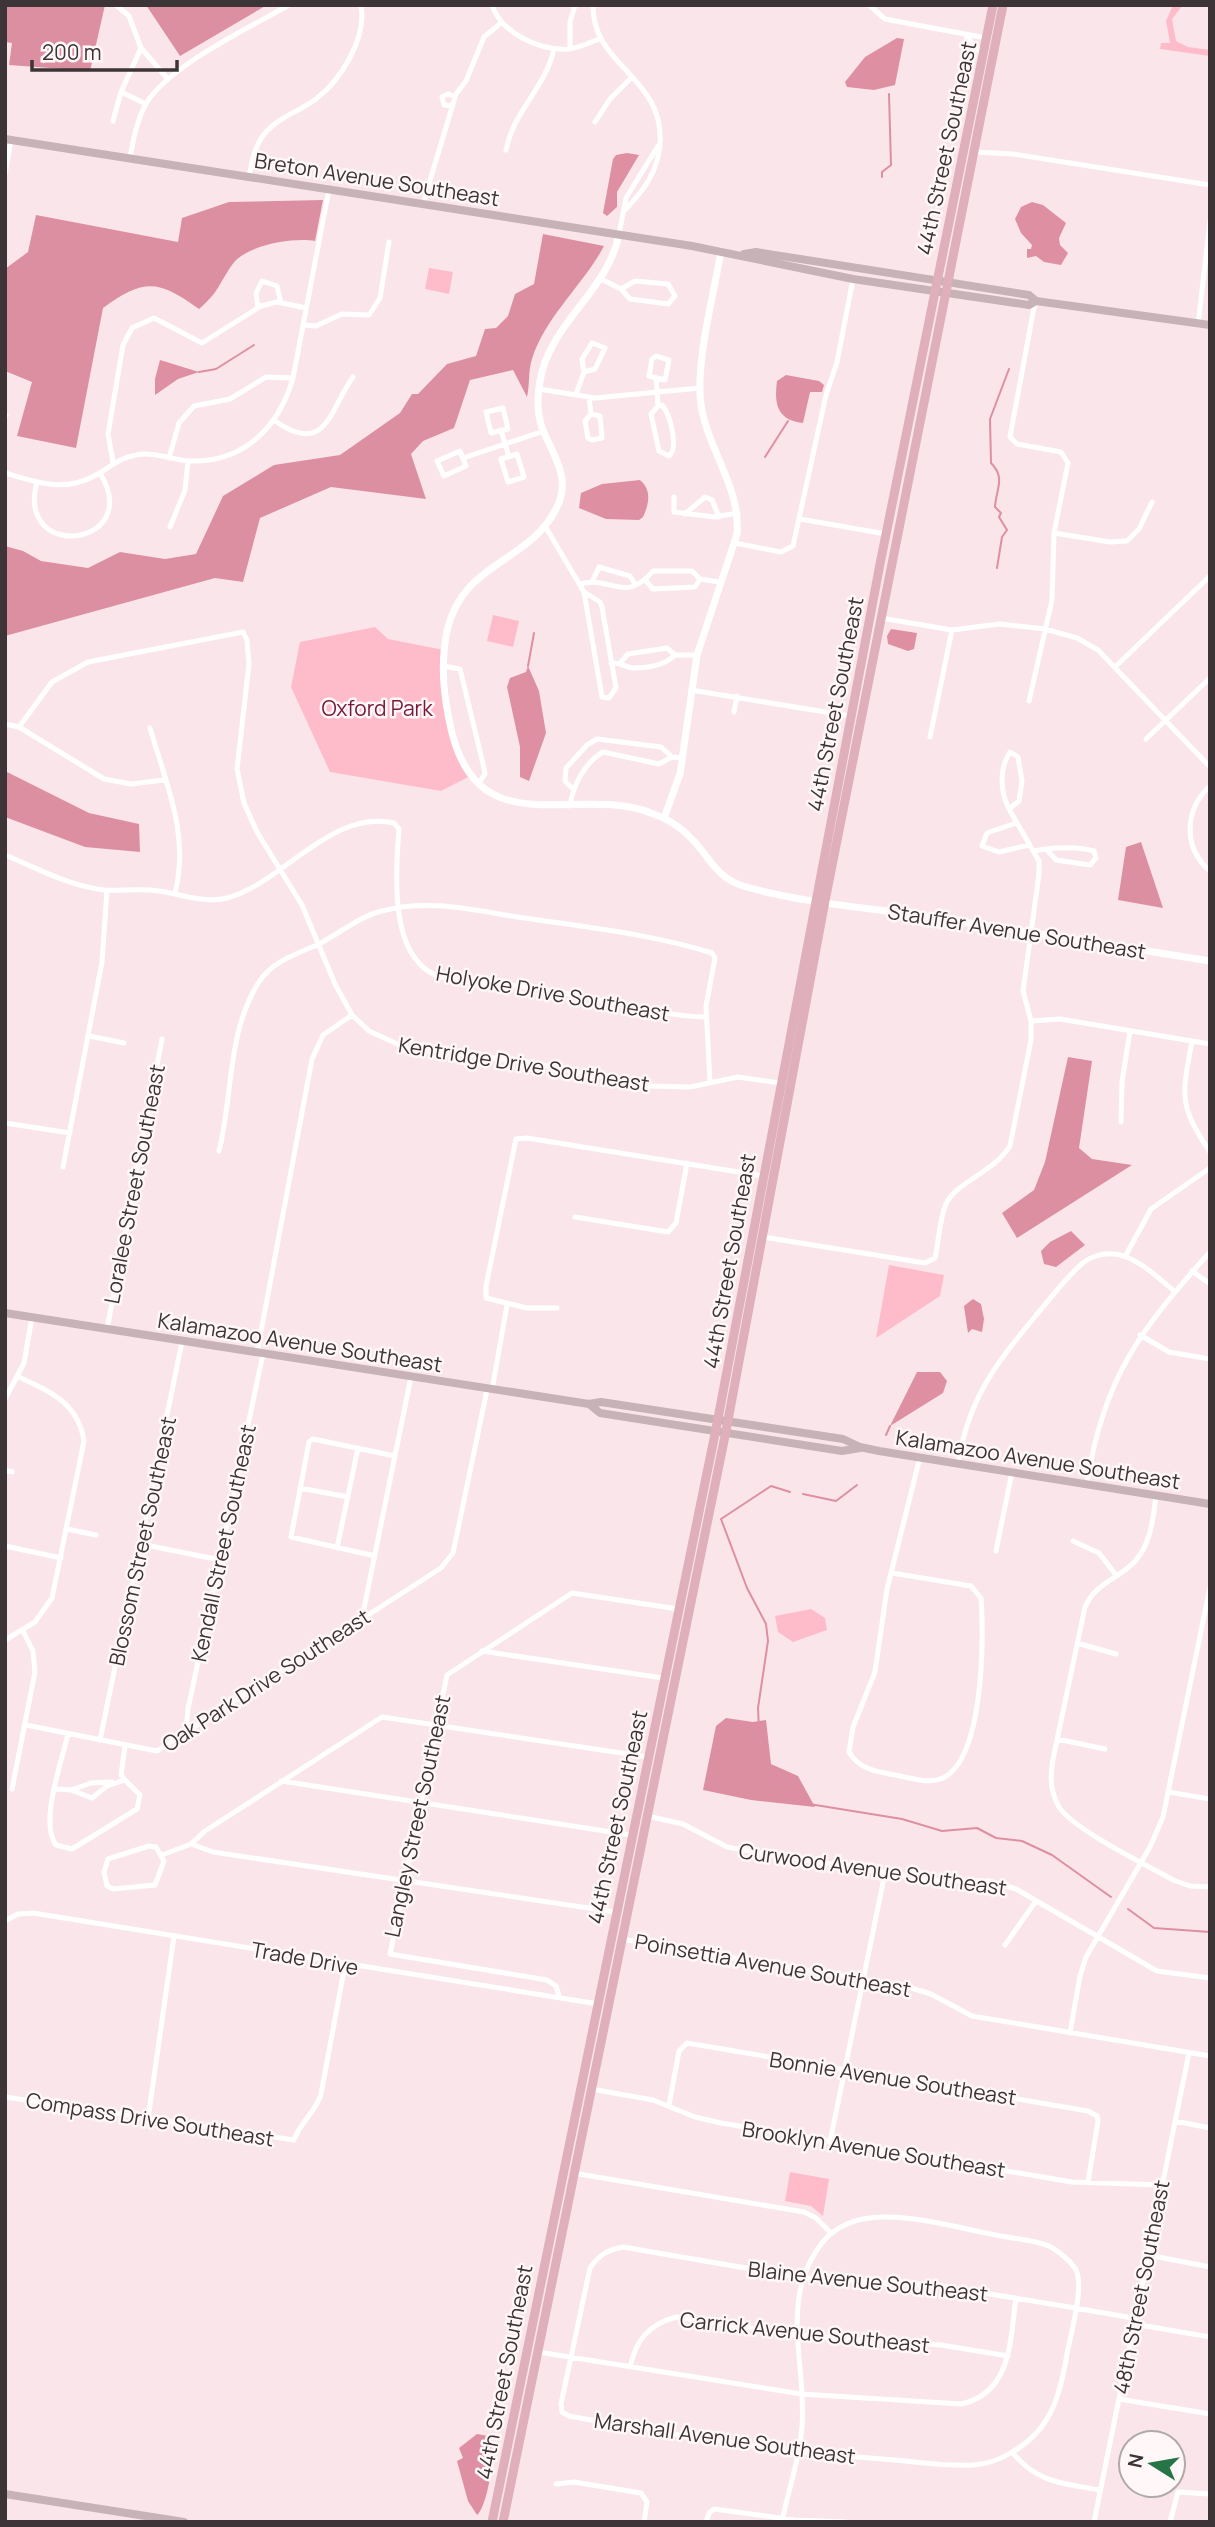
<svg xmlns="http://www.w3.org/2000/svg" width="1215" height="2527" font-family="Manrope,sans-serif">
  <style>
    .green { fill: #febccb }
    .forest { fill: #dd8fa2 }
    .water { fill: #de8fa2 }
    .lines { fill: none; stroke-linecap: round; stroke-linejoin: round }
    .stream { stroke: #de8fa2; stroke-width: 2 }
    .minor { stroke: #fff; stroke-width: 5 }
    .tertiary { stroke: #fff; stroke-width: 7 }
    .secondary { stroke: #c6b2b7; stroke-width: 8 }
    .primary { stroke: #dfafbb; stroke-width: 9 }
    .labels { text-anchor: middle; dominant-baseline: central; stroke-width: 5; stroke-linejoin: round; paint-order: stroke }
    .street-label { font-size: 21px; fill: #3c3436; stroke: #fff7f8 }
    .park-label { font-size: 21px; fill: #75193a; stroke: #fff7f8 }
  </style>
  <rect width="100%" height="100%" fill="#fae6ea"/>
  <path class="green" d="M1173,5H1183L1172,19L1176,41L1188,47L1210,50V56L1160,49L1161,43H1170L1166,21Z
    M429,268L453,272L449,294L425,289Z
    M493,615L519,621L513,647L487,641Z
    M375,627L388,639L444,650L453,737L472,775L441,791L330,772L291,687L300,642Z
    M889,1265L944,1275L940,1296L876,1338Z
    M811,1609L825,1618L827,1630L793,1642L778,1632L775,1616Z
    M790,2172L829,2179L823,2216L811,2206L785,2201Z"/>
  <path class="forest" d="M5,5H105L90,71L9,65L12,43L5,42Z
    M146,5H267L180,56Z
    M323,200L315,241C294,237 245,245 232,265C218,285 219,292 199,309C158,280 145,278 103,308L76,448L17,436L32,382L5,371V269L28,252L36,215L178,242L182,218L229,202Z
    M543,234L604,246C584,284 545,317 532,359C528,371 530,384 527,397L513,370L470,380L454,428L423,441L411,454L426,499L331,487L260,518L243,582L215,578L5,636V546L23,551L41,561L88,568L120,552L165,559L196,554L223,496L274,465L340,455L400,413L412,394H418L447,364L476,356L485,329L496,328L508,316L515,294L534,284Z
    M5,771L89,813L139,824L140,852L85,847L5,817Z
    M1141,842L1163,908L1118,900L1126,847Z
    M1068,1057L1092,1061L1079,1148L1092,1159L1132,1165L1017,1238L1002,1213L1034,1190L1045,1162Z
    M726,1718L753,1722L766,1720L771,1764L798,1776L815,1807L751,1800L703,1790L716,1726Z"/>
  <path class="water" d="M897,38L904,39L895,85L874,90L847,87L845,82L865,57Z
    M627,153L639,155L617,192V207L607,216L603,213L613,159L616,155Z
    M1032,202L1043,205L1066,223L1059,238L1060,245L1068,253L1061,265L1044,262L1036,256L1027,258V249H1031L1032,245L1021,233L1015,219L1021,207Z
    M160,360L199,372L178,379L155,395V379Z
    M786,375L819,381L824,385L822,392H810L803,423C777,420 774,404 777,381Z
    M640,480C652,490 649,504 643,517L639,520L606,519L579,508L581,493L602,484Z
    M891,629L917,633L914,649L908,651L888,644L887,636Z
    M528,666L539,691L546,733L529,781L520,777V747L507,687L510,678L526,672Z
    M1071,1231L1085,1245L1056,1267L1044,1264L1041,1251L1050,1242Z
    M973,1299L981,1304L984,1319L982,1332L972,1329L968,1333L964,1306Z
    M917,1372H940L947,1381L943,1393L890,1426Z
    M477,2434L489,2436C498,2447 487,2508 477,2515L468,2501L457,2461L463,2458L459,2448Z"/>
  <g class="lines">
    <path class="stream" d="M882,177V172L891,165L889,94
      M199,372L216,369L254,345
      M765,457L788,421
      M997,568L1002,537L1007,530L999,517L1001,513L995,507C996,489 1006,478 991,463L990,419L1009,369
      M528,666L534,633
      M886,1435L890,1426
      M790,1492L771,1486L721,1519L747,1588L766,1624L768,1641L758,1708L760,1751L766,1769L803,1803L902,1819L942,1831L977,1828L996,1838L1022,1841L1052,1855L1111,1897
      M803,1494L836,1501L857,1485
      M1128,1909L1154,1928L1210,1932"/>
    <path class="minor" d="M116,5L129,16L141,48L167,78
      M492,5C501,33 540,51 568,49C579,48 589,43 599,39
      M593,5C592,67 665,76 660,145C657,173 644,190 625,210
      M869,5L885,19L986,38
      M966,36L982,54
      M570,49V22L575,5
      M121,92L146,104
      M452,106L444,105L442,97L448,94L455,97
      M113,121L121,92L141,48
      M595,122L610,99L632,77
      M506,150C514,110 545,89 554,49
      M974,152L1013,154L1210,185
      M130,158C133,139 137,119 147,102C172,64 249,28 289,5
      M5,174L11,140
      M249,177C252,161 255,144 266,132C279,117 300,111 316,99C341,80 367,38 361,5
      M428,187L456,94L466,81L484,37L501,23
      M424,204L426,193
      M619,234L626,198L658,146
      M599,278L621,289L630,299L668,304L675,296L668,284L635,281L621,289
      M258,308L256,293L262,281L277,286L281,303
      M303,325L316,326L342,314L369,315L380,298L389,242
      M1198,325L1210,221
      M656,356L669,360L665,380L649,376L652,359Z
      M656,378L658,406L651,414L659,451L669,456C679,447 670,414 662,405L658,406
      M539,389L595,398L700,388
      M576,394L584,372L582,359L592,343L605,348L595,369L584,372
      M589,397L591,414L585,421L588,438L592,440L602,438L600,416L591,414
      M503,408L508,429L491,433L486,412Z
      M5,414L6,415
      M275,421C327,458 331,406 353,377
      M501,430L509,457
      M460,451L466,466L444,476L437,461Z
      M517,454L524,477L508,482L501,459Z
      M169,458L179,423L194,406L230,399L266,377L293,378
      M463,458L544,431
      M113,462L108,434L123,345L132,328L154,318L202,343L261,306L277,302L306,308
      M5,473C38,483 66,493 98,474C111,466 120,458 136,455C154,451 172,460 189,461C244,463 279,427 293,378L329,189
      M37,482C15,563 145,547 100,473
      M674,497V512L714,517L738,513
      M685,514L705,497L712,500L719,517
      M800,519L886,534
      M545,526L584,592L602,697L609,698L616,688L602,607L600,602L584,592
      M170,527L185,490L188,461
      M1054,533L1110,542L1127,541L1139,529L1152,502
      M735,543L781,552L793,546L826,395L837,362L853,279
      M593,580L599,567L630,576L635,584
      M646,581L653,589L695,587L700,579
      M580,584C612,575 624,605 653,571H692L700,579L719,582
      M881,618L952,630L999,624L1045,629L1077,638L1098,650L1210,767
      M621,662L628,654L667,648L675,655
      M611,663C621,662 624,667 633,668C647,668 665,665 675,655H697
      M443,666L460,669L484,768L485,774L479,783
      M1115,667L1210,576
      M691,690L850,716
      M1029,701L1052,600L1054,533L1068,463L1061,452L1017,444L1010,437L1035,302
      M734,712L737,696
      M5,724L19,727L104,779L131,784L164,780
      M19,727L52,682L88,662L243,632L247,640L249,664L237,769L244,803L257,832L302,905L335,984L352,1015L369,1031L406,1048L522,1061L647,1086L690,1087L738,1077L780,1083
      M150,728C166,784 190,835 175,893
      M930,737L952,630
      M1146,739L1210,678
      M1010,752L1018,757L1022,781L1019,801L1009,809C1000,791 999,769 1010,752Z
      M1210,786C1184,810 1183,848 1210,871
      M572,788L565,781L566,768L587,745L597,739L661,747L672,757L683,758
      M570,806C573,786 584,763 603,752L659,764L672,757
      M1016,823L987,833L982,846L999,852L1029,845
      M1034,851C1055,847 1073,846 1094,851L1096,858L1090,865L1056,860L1046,849
      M5,855C39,869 69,886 105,890C123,891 141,888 159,891C180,894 207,904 227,898C283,883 331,809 394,823L399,829C396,866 391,934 419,963C425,970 433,975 442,977C469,984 499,983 527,987C587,994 645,1015 705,1017
      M1031,1021L1060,1019L1210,1044
      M89,1036L124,1043
      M1192,1041C1182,1096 1178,1104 1210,1152
      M1121,1122L1122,1082L1130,1031
      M5,1123L70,1133
      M219,1151C233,1096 227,1031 259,982C273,960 298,954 321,943C340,933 360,916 382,911C429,898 476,911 524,918C586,927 651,934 712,953L715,958L706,1006L710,1082
      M63,1167L102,962L107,890
      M575,1217L668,1232L676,1223L687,1163
      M763,1237L925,1263L935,1258C939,1241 939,1220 946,1204C956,1182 993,1173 1010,1146L1031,1040V1021L1023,991L1039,874V861L1009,809
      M1126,1255L1151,1209L1210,1168
      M1192,1271L1210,1284
      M557,1308H527L486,1298V1286L516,1139L527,1138L763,1176
      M107,1329L162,1039
      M1140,1335L1169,1352L1210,1359
      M257,1353L312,1059L323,1035L352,1015
      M492,1390L507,1305
      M5,1399L24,1363L32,1317
      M958,1463C969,1397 996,1364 1037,1314C1052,1297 1066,1277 1084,1262C1118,1239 1148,1269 1174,1291
      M5,1470L12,1472
      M1087,1484C1103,1378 1140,1330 1210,1252
      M300,1488L348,1497
      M1156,1496C1153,1521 1150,1550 1129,1567C1112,1581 1095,1585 1085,1607L1053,1759C1050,1776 1050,1791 1059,1807C1074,1830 1147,1865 1173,1880L1190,1886L1210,1887
      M67,1529L96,1535
      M1073,1541L1099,1553L1116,1575
      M141,1544L220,1560
      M5,1546L61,1558
      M337,1548L358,1448
      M996,1551L1012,1472
      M375,1556L291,1537L309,1442L313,1439L395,1456
      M892,1573L971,1586L981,1598C984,1638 984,1758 943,1778C930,1784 914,1779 900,1776C880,1772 860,1771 849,1752L853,1727L875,1672L887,1589L920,1457
      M362,1618L411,1377
      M5,1640L35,1622L52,1598L84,1441C78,1403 51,1392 19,1377
      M1077,1643L1116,1654
      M482,1651L663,1678
      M26,1725L157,1751L441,1568L453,1553L487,1390
      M186,1732L188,1709L263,1354
      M68,1734C62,1761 39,1823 56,1845L72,1849L137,1809L140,1795L125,1780
      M1057,1739L1105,1749
      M100,1740L182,1342
      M125,1746L121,1775L125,1780
      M281,1781L631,1835
      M12,1789L35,1672L33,1651L23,1631
      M56,1789L71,1790L92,1798L107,1786L125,1780
      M71,1790L91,1783L112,1782
      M1168,1792L1210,1799
      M647,1816L683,1824L727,1847L743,1850L933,1880L989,1881L1016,1889L1157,1971L1210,1978
      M191,1844L205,1831L382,1717L648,1757
      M191,1844L213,1852L615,1912
      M149,1846L156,1847L164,1861L155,1885L113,1889L107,1886L104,1872L108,1859Z
      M162,1855L191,1844
      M5,1921L18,1914L33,1913L598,2004
      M621,1939L908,1987L931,1994L972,2016L1210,2056
      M1005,1945L1036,1901
      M559,1996L556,1986L547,1980L390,1954L447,1675L572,1593L678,1609
      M1070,2033L1080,1976L1086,1957L1150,1847L1163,1817L1210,1587
      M591,2089L653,2100L695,2117L721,2123L1072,2182L1162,2185
      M5,2097L294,2140C300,2122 316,2112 321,2094L345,1965
      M669,2105L679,2051L687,2043L1088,2111L1097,2116L1098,2121L1088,2182
      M148,2119L174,1936
      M1175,2121L1210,2128
      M830,2142L885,1873
      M573,2173L804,2212L816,2218L831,2233
      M1148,2255L1210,2267
      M1134,2324L1210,2337
      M538,2352L801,2394L961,2404C1012,2393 1010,2340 1016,2298
      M630,2367C636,2340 648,2325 676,2317L795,2335L941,2345L1008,2356
      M1119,2399L1210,2414
      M1012,2452C1037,2483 1062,2483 1099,2490
      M556,2484L574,2482L641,2493L647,2502L644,2522
      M706,2522L709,2513L714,2509L795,2520L846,2522
      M782,2522C788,2490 800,2459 802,2426C807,2364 778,2299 822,2243C831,2231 847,2222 863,2219C903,2211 961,2229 1001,2236C1016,2239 1035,2240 1049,2246C1057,2250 1072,2262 1076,2270C1085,2288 1069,2339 1066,2360C1059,2398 1050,2430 1014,2451C1003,2458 988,2464 974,2465C945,2467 912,2461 883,2459C777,2452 673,2435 569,2416L562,2412L561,2404L590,2268C599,2255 607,2250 623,2247L804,2278L941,2286L1069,2307L1075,2308L1127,2317L1134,2319
      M1094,2522L1189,2053
      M1170,2522L1178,2492L1210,2494"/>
    <path class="tertiary" d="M619,234C609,290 549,324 540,381C537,397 537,415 543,430C554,457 572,479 556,509C528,564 463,561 447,631C440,665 444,697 451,729C478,847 577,784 651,813C666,818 681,827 692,839C709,857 717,878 743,886C798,902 860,907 917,915C1015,930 1112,945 1210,961
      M664,818L680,774L697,655L737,534C741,488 708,450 701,405C695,363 714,294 721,251"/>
    <path class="secondary" d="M5,139L692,246L853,279L1029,305L1036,301L1210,325
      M744,254L756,252L1029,295L1036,301
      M5,1313L589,1404L601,1402L843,1439L860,1447L879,1451L1210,1504
      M589,1404L600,1413L842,1451L860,1448
      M5,2494L184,2522"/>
    <path class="primary" d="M492,2522L716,1429L880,564L993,5
      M503,2522L726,1431L825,901L1003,5"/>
  </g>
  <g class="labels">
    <g class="street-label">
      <text transform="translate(946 148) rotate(-78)">44th Street Southeast</text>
      <text transform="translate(377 179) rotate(9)">Breton Avenue Southeast</text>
      <text transform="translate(835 704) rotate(-79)">44th Street Southeast</text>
      <text transform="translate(1017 931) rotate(9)">Stauffer Avenue Southeast</text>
      <text transform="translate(553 993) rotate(10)">Holyoke Drive Southeast</text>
      <text transform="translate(524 1064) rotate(9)">Kentridge Drive Southeast</text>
      <text transform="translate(134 1184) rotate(-79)">Loralee Street Southeast</text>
      <text transform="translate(729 1261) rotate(-80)">44th Street Southeast</text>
      <text transform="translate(300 1342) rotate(9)">Kalamazoo Avenue Southeast</text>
      <text transform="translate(1038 1459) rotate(9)">Kalamazoo Avenue Southeast</text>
      <text transform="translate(142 1541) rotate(-78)">Blossom Street Southeast</text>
      <text transform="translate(223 1543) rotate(-78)">Kendall Street Southeast</text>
      <text transform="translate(266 1680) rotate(-33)">Oak Park Drive Southeast</text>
      <text transform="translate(417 1816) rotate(-78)">Langley Street Southeast</text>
      <text transform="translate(617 1817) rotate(-78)">44th Street Southeast</text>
      <text transform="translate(873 1869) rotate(8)">Curwood Avenue Southeast</text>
      <text transform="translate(305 1958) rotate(10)">Trade Drive</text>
      <text transform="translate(773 1965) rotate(10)">Poinsettia Avenue Southeast</text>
      <text transform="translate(893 2078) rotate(9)">Bonnie Avenue Southeast</text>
      <text transform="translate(150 2119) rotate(9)">Compass Drive Southeast</text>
      <text transform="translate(874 2149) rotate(9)">Brooklyn Avenue Southeast</text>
      <text transform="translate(868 2281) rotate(6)">Blaine Avenue Southeast</text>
      <text transform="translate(1141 2287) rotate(-79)">48th Street Southeast</text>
      <text transform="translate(805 2332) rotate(6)">Carrick Avenue Southeast</text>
      <text transform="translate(504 2372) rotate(-79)">44th Street Southeast</text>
      <text transform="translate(725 2438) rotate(8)">Marshall Avenue Southeast</text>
    </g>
    <g class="park-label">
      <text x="377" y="708">Oxford Park</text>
    </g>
  </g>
  <rect width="1215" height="2527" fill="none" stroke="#3c3436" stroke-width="14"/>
  <g transform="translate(1152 2464) rotate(281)"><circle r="33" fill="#fff7f8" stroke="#b1a9aa" stroke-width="2"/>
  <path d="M0-5L12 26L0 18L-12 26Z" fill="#257546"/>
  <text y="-10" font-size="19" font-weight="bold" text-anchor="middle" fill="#3c3436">N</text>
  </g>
  <path d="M32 60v10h145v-10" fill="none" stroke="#3c3436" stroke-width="3.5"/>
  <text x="42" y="60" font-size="21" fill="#3c3436" stroke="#fff7f8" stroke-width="5" paint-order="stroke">200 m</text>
</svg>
